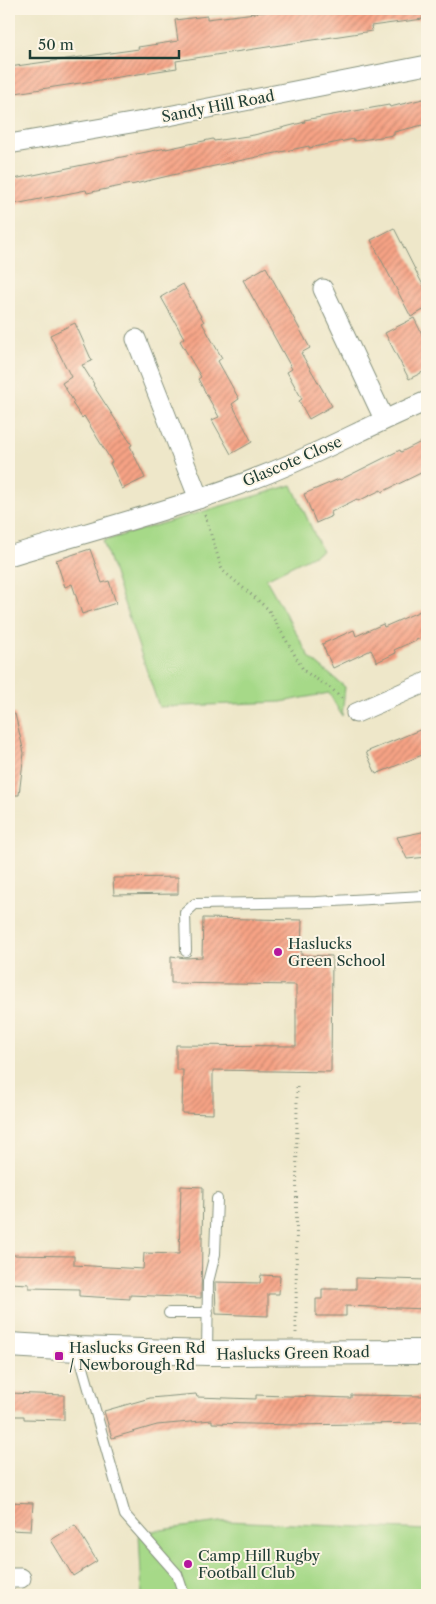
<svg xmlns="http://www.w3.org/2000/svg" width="436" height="1604" font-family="'Libre Caslon Text',serif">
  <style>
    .green { fill: #a6d988; stroke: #628b5e }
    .building { fill: url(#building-hatch) }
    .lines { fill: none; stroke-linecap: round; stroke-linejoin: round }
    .service-casing { stroke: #86927e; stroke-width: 12 }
    .minor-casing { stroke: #86927e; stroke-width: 21 }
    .tertiary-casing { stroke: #86927e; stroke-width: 26 }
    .path { stroke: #86927e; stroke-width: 3; stroke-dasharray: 1 4; stroke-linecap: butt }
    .service { stroke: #fff; stroke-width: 10 }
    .minor { stroke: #fff; stroke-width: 19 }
    .tertiary { stroke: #fff; stroke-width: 24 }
    .poi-dot { fill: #b5179e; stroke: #fcf5e5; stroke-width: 2 }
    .labels { text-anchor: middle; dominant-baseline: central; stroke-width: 4; stroke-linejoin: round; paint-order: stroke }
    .street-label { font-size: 15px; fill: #1f3d34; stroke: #fcf5e5 }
    .poi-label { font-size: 15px; fill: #1f3d34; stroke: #fcf5e5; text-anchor: start }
  </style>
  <defs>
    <pattern id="building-hatch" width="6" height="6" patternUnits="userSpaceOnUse" patternTransform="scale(1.25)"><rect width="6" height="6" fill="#f7a385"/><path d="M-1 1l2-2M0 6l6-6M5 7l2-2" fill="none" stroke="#c7866e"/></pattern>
  </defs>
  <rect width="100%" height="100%" fill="#fcf5e5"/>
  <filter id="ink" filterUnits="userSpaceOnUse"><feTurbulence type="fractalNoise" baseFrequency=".02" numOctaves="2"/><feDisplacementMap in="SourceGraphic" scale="10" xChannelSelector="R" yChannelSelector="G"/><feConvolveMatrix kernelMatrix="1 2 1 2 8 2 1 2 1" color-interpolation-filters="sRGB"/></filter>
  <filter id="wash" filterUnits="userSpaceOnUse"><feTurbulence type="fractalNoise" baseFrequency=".0096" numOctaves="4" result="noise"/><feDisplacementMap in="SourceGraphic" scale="20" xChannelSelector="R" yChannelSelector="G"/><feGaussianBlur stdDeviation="1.12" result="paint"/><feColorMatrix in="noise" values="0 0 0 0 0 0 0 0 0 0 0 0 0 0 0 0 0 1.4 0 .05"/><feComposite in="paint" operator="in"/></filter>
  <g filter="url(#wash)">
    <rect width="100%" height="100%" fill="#eee7c9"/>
    <path class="green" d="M292,485L322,551L266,579L310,658L345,687L342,716L329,693L281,702L159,707L103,541Z
      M227,1521L427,1530V1595H142L139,1533Z"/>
    <g id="blocks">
      <path class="building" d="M287,9H423V19L371,26L372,31L176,61L177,68L9,94V67L139,49L138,47L178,41L175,20L207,16V19Z
        M427,98V124L394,132V135L354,141V139L309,148V146L172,175L131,185V184L87,193L86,190L15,204L9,180L166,148V149L213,139L214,141L254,135L305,122L304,120L389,105L390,107Z
        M394,228L427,293V308L411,317L371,240Z
        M266,267L310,348L301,353L332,406L309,419L299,401L302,399L287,372L292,369L243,280Z
        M183,284L204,322L202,323L222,358L218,361L239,399L232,404L252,442L231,454L212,420L219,417L198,379L201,377L180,341L184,338L161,297Z
        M414,318L427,344V370L409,379L385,333Z
        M75,323L92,361L82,365L94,384L93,385L132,445L130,446L145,478L122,489L110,463L112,462L84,416L82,418L72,403L74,402L62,383L71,377L50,335Z
        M427,439V470L382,492L381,490L358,501L357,499L331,512L332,516L316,523L304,494L339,479L340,480L400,450L401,452Z
        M90,549L102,583L109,581L116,603L82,614L72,584L65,587L56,560Z
        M427,608V635L394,650L396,653L377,662L371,650L333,668L322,644L354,630L356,636L383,624L384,627Z
        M15,714L24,753L19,795H9V715Z
        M427,727V753L376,774L366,752Z
        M427,831V857L407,859L397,837Z
        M178,877V894L114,895L113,878Z
        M203,918L302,920L301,955L332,956L331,1072L213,1070V1114L182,1113L183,1070H176V1045L296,1046V985L171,983V956L186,958L202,957Z
        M181,1186L203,1187L201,1298L130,1295V1299L79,1296V1289L29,1288V1284L9,1283V1255L74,1256V1265L143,1269L144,1253L179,1254Z
        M261,1275L280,1276L279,1294H268V1316L216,1314L215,1282L260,1283Z
        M356,1278L427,1280V1309L346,1306V1316H316V1299H322V1289H356Z
        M9,1393L64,1395V1420L24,1419V1416H9Z
        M196,1394L197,1397L256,1399V1395L351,1398V1395L427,1396V1423L292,1425L212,1423V1420L157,1425L112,1438L104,1411L150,1398Z
        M9,1502L33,1503L31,1531L9,1530Z
        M75,1525L97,1561L73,1576L51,1540Z"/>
    </g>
  </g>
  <g filter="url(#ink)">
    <use href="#blocks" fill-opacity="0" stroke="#86927e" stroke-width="1"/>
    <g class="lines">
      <defs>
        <path id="service" d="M186,951L185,913L195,904L317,902L423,896L427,898
          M169,1313H208
          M78,1350L125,1515L177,1574L184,1595
          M207,1353L208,1282L215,1254L217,1199"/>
        <path id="minor" d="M9,144L143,121L427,65
          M323,289L384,419
          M136,339L199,499
          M9,556C104,527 202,503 293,463C338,443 382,420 427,401
          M356,713L427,682
          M9,1578H21"/>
        <path id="tertiary" d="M9,1345L77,1349L207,1353L427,1352"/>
      </defs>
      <use href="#service" class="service-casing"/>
      <use href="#minor" class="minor-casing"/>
      <use href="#tertiary" class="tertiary-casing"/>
      <path class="path" d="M205,515L222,570L268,609L304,671L332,689L343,700
        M296,1333L297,1086"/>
      <use href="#service" class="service"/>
      <use href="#minor" class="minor"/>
      <use href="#tertiary" class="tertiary"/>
    </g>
  </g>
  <g class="poi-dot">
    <circle cx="278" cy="952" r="5"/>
    <rect x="54" y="1351" width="10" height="10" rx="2.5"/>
    <circle cx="188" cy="1564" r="5"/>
  </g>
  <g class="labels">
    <g class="street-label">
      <text transform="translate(218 106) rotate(-11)">Sandy Hill Road</text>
      <text transform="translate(292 461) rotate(-23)">Glascote Close</text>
      <text transform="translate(293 1353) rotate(-1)">Haslucks Green Road</text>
    </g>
    <g class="poi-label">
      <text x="288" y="943">Haslucks<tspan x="288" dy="17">Green School</tspan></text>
      <text x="69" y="1347">Haslucks Green Rd<tspan x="69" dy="17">/ Newborough Rd</tspan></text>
      <text x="198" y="1555">Camp Hill Rugby<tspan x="198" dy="17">Football Club</tspan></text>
    </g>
  </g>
  <rect width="436" height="1604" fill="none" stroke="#fcf5e5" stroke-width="30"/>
  <path d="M30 50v8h149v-8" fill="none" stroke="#1f3d34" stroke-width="2.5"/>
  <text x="38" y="50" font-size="15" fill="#1f3d34" stroke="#fcf5e5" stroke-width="4" paint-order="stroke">50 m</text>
</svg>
